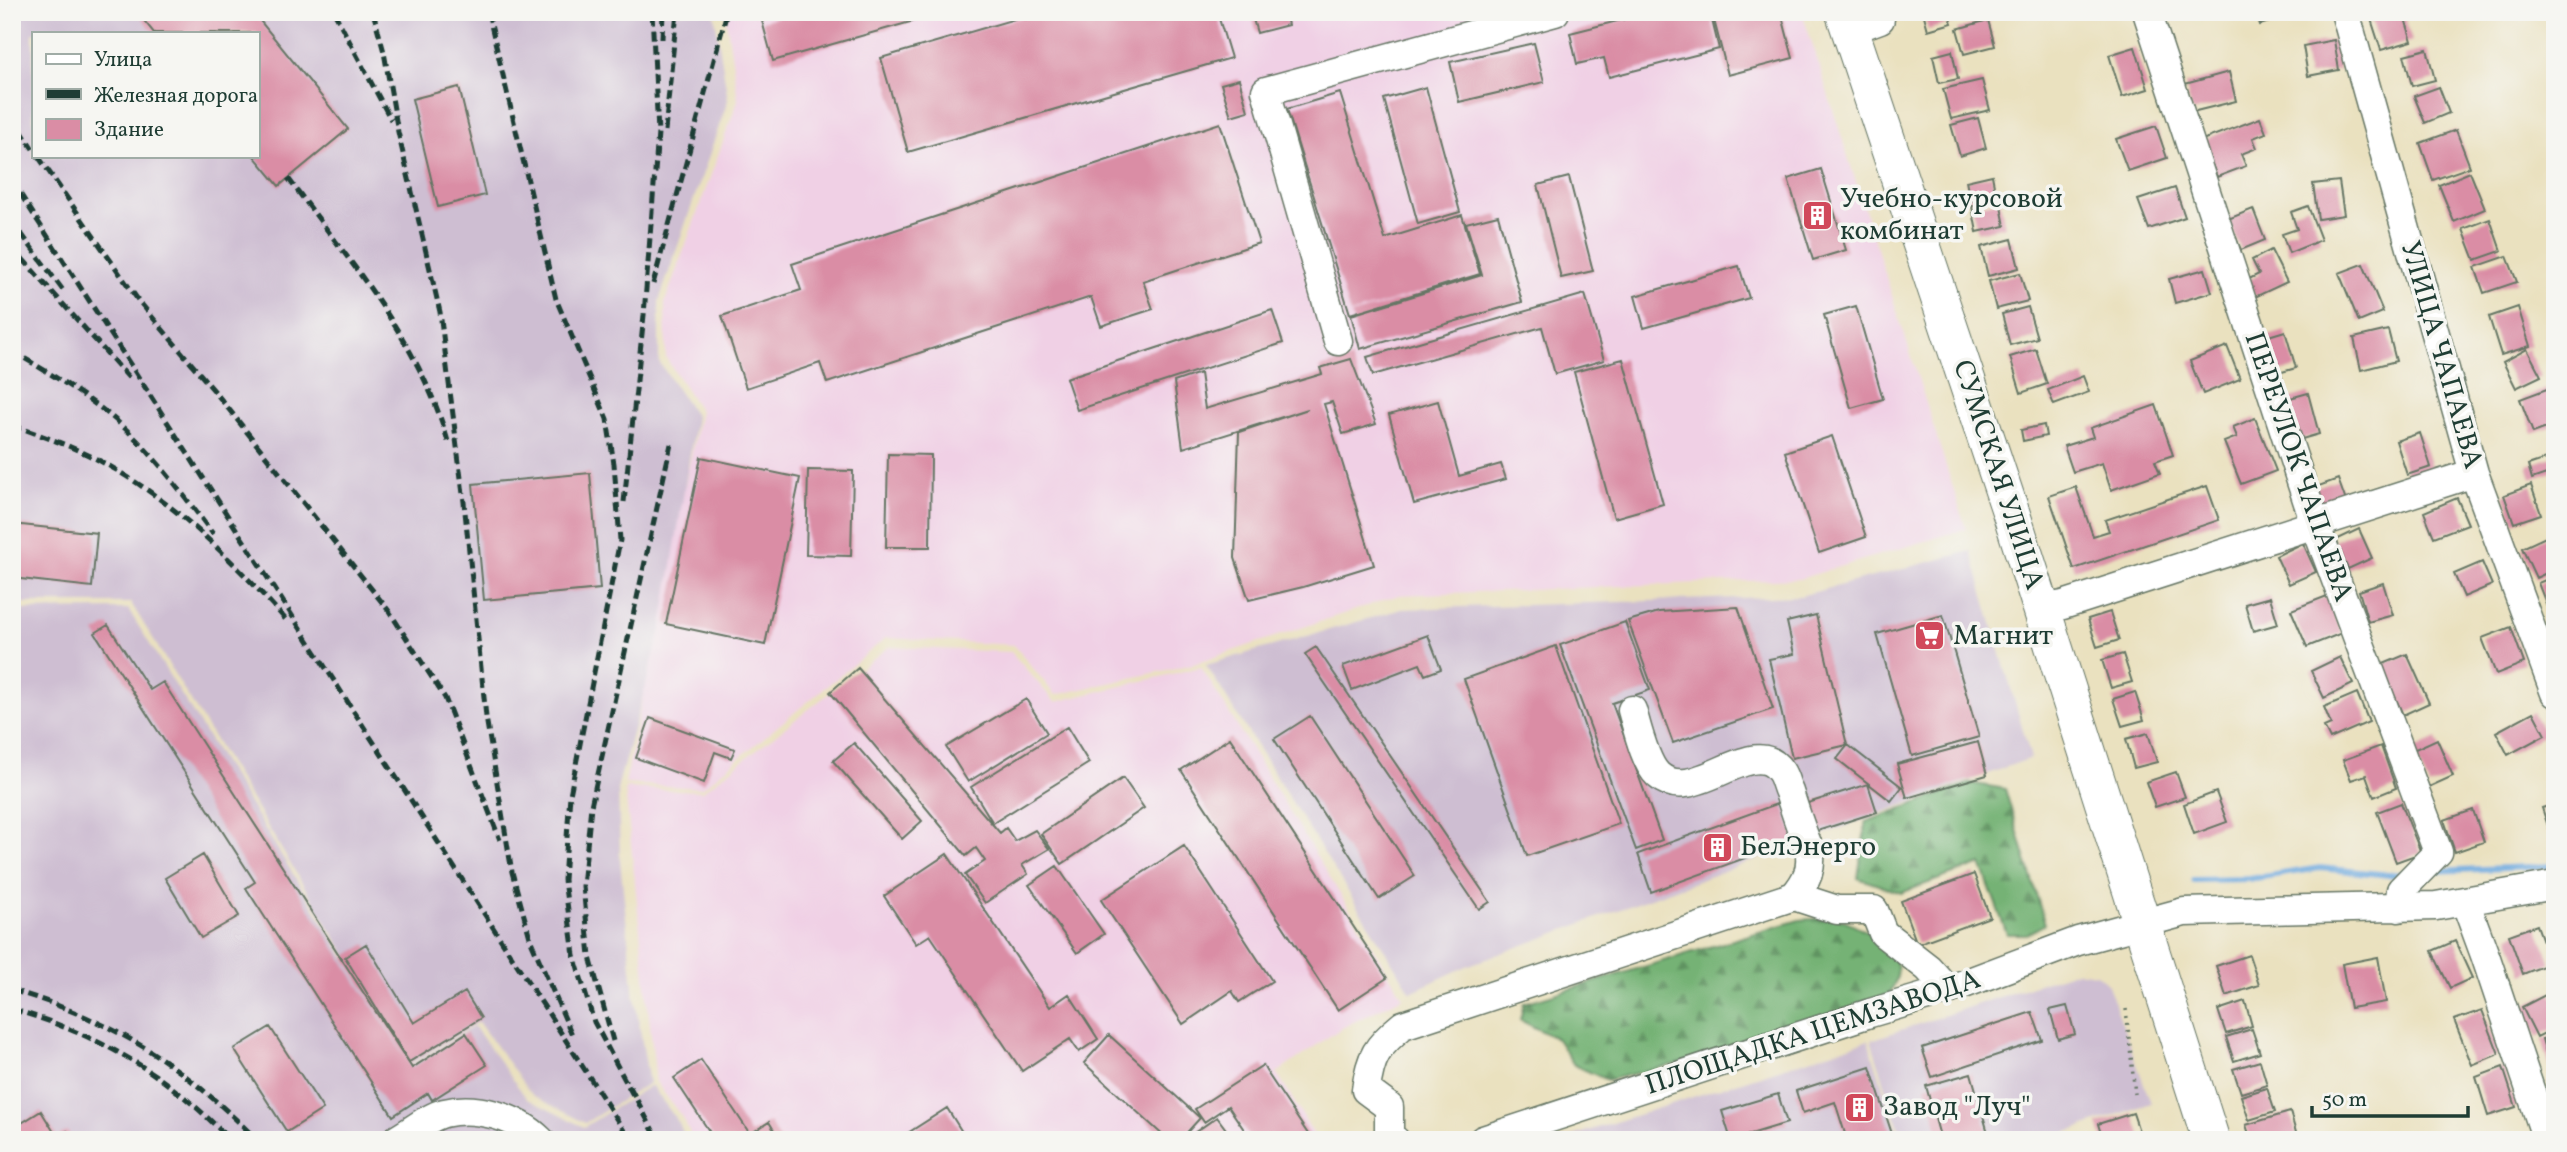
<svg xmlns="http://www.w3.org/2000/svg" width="2567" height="1152" font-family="Vollkorn,serif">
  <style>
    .built { fill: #f0d0e5 }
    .industrial { fill: #cebed2; fill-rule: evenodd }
    .forest { fill: url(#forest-firs); stroke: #4a7854; stroke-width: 2 }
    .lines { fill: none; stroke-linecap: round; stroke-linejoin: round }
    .stream { stroke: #6ca8dd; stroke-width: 6 }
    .building { fill: #da8da5 }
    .minor-casing { stroke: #667665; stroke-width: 31 }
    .major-casing { stroke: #667665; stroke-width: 39 }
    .path { stroke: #667665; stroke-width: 3.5; stroke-dasharray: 2 5; stroke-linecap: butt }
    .minor { stroke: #fff; stroke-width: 28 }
    .major { stroke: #fff; stroke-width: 37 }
    .rail { stroke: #1f3d34; stroke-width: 5; stroke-dasharray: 10 5; stroke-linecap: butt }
    .labels { text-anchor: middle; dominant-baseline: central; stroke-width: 7; stroke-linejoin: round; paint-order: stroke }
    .poi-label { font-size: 28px; fill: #1f3d34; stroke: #f6f6f2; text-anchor: start }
    .street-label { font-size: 28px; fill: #1f3d34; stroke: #f6f6f2 }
  </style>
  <defs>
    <pattern id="forest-firs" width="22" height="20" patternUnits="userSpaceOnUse" patternTransform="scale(1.75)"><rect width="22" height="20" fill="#74b274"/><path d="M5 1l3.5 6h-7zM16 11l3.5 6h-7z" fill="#5f9260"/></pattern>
  </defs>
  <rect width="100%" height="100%" fill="#f6f6f2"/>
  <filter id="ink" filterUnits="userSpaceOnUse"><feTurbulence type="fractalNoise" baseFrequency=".0143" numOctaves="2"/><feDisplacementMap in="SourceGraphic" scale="14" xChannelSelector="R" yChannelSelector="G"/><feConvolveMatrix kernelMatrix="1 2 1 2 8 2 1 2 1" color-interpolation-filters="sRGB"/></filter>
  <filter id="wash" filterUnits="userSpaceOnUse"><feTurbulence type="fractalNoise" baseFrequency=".00686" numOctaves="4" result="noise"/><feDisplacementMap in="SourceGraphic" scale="28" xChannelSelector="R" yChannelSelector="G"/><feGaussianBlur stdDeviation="1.57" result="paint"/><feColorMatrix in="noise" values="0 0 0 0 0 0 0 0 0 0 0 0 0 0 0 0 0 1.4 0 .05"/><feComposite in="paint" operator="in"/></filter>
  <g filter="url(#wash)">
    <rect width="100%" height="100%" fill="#eae1bf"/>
    <path class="built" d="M725,12H1802L1966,529L1799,579L1399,595L1194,664L1055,695L1014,645L886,638L702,788L625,784L700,411L666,358L665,302L738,100Z
      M889,647L1011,652L1055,702L1201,667L1403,997L1340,1029L1277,1073L1317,1140H693L684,1120L656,1082L625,788L703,791Z"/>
    <path class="industrial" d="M12,12H714L728,100L659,301V362L696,417L662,626L618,785L620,859L633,988L649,1083L585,1123L532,1095L478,1022L412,1063L131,603H12ZM33,33H257V156H33Z
      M1971,551L2031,758L1469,965L1411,992L1206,665L1402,609L1800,596Z
      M128,609L412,1065L474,1026L527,1099L584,1127L651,1085L679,1123L686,1140H12V610Z
      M2077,971L2096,974L2108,985L2151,1103L2045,1140H1903L1871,1040Z
      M1868,1040L1900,1140H1560Z"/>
    <path class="forest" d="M1970,783L2005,789L2045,924L2027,934H2007L1981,864L1901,893L1858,878L1866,822Z
      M1837,917C1859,927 1903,944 1897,976C1896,981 1893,987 1891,992L1873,1002L1707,1057L1607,1080L1574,1065L1557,1039L1520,1020L1524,1003L1799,920Z"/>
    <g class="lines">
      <path class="stream" d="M2433,871L2555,866
        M2194,880L2249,879L2320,868L2390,875L2405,874"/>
    </g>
    <g id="blocks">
      <path class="building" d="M137,12H253L348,129L279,186L254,156H257V33H154Z
        M794,12H942V13L773,61L762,21Z
        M1039,12H1217L1231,58L908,152L881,58Z
        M1251,12H1285L1288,25L1257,33Z
        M1653,12H1710L1719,49L1609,77L1604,58L1577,64L1570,33Z
        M1712,12H1781L1793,58L1728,75Z
        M1923,12H1948L1952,23L1928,30Z
        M2256,12H2284L2285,17L2260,25Z
        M2382,12H2403L2412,41L2381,50L2370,16Z
        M1988,20L1995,46L1964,54L1957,29Z
        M2334,40L2339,70L2308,76L2303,46Z
        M1534,43L1544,82L1459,102L1450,62Z
        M2135,47L2148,89L2122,97L2109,55Z
        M2427,49L2435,80L2412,86L2404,55Z
        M1952,51L1958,79L1939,83L1933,56Z
        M2229,72L2236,101L2192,112L2185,84Z
        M1239,79L1248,111L1231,116L1221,84Z
        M1982,80L1990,110L1951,119L1943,89Z
        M459,87L485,195L438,207L412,99Z
        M1426,87L1460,212L1418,224L1384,99Z
        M2439,87L2449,113L2425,123L2414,96Z
        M1340,93L1385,239L1462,215L1480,274L1350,314L1287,109Z
        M1978,118L1986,148L1960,156L1951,125Z
        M2260,118L2266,133L2253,138L2257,148L2241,154L2246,166L2217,177L2202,140Z
        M1220,123L1259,243L1143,281L1153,309L1101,326L1091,297L827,383L820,363L746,388L722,316L801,290L792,264Z
        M2156,126L2167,158L2128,171L2116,139Z
        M2456,130L2470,167L2433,180L2420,143Z
        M1821,169L1846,250L1813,260L1788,179Z
        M2470,172L2485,209L2454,222L2439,185Z
        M1992,175L1996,196L1970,201L1966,181Z
        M1569,177L1593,271L1561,278L1538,185Z
        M2339,181L2344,215L2318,219L2313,184Z
        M2175,188L2185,217L2149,229L2138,200Z
        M2000,201L2005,226L1977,232L1972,206Z
        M2308,206L2321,240L2289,253L2282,234L2297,229L2291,212Z
        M2253,209L2265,240L2241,250L2228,219Z
        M1498,215L1522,302L1360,349L1351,315L1482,275L1466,223Z
        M2490,219L2501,251L2475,260L2463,229Z
        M2012,239L2019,268L1988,276L1981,247Z
        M2271,250L2287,282L2255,297L2247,280L2259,274L2252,260Z
        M2507,256L2517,282L2484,293L2475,267Z
        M2363,264L2383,312L2359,322L2339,273Z
        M1739,266L1749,298L1644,328L1635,296Z
        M2205,269L2212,292L2175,303L2169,279Z
        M2020,273L2028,301L1996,309L1989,281Z
        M1585,294L1604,360L1555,374L1542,327L1373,375L1367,357Z
        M1856,306L1883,399L1851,408L1824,315Z
        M2028,307L2037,338L2010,345L2002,314Z
        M2518,307L2530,346L2501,355L2489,317Z
        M1272,310L1283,343L1077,410L1066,378Z
        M2388,330L2396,361L2361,370L2354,338Z
        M2285,331L2296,368L2275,374L2265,337Z
        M2227,346L2240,379L2203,394L2190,361Z
        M2036,349L2047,384L2021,393L2010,357Z
        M2527,349L2541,376L2516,388L2503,362Z
        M1351,359L1376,424L1343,434L1332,402L1324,404L1374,565L1303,587L1249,600L1235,558L1239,432L1308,409L1183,448L1174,382L1200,373L1205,409L1322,374L1320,368Z
        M1623,359L1663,504L1614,518L1574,372Z
        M2083,376L2089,392L2054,405L2048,390Z
        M2555,386V425L2533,433L2520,399Z
        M2308,393L2319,434L2295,441L2283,400Z
        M1438,401L1459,476L1501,464L1506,479L1414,504L1389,415Z
        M2156,405L2173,455L2155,461L2160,473L2111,490L2102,463L2073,472L2064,446L2093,437L2090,428Z
        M2255,418L2276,471L2241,484L2224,442L2237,437L2233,427Z
        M2044,425L2046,436L2023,441L2021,430Z
        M2420,433L2431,467L2407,475L2396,441Z
        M1832,436L1866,537L1819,553L1785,452Z
        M888,454L931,455L930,547H886Z
        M2555,456V471L2532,479L2528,465Z
        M701,457L800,478L765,645L666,624Z
        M808,470L853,471L851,556L806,555Z
        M590,473L600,589L484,600L473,484Z
        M2338,479L2347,504L2322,512L2313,488Z
        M2531,485L2541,514L2514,523L2504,495Z
        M2207,486L2219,520L2074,569L2049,496L2076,487L2093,536L2109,531L2105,520Z
        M2457,498L2468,524L2434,537L2424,512Z
        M12,524L97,533L92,587L12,578Z
        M2359,529L2372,558L2348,569L2334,541Z
        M2550,535L2555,545V569L2536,578L2522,548Z
        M2303,543L2316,572L2289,584L2276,556Z
        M2482,562L2492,585L2464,597L2454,574Z
        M2555,576V614L2551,616L2538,583Z
        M2383,583L2393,615L2368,622L2359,591Z
        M2327,596L2342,633L2307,647L2291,610Z
        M2270,597L2278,624L2253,631L2245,604Z
        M1738,607L1773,709L1673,743L1628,621L1659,612Z
        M2110,612L2119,640L2097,647L2088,619Z
        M1816,615L1847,745L1792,758L1769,659L1794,654L1787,622Z
        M1943,615L1979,737L1912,756L1877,634Z
        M1625,622L1650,690L1612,703L1662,840L1636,850L1560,645Z
        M108,625L150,690L163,682L412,1068L466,1033L487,1065L432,1100L428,1093L393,1116L246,888L255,882L95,633Z
        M2511,627L2524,663L2496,674L2482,638Z
        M1428,635L1441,669L1425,675L1420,664L1352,690L1343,666Z
        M1556,646L1619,824L1527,856L1464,679Z
        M1316,647L1490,902L1479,909L1305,654Z
        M2123,654L2132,682L2111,688L2102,660Z
        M2407,654L2429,703L2403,715L2381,665Z
        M2340,657L2353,684L2324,698L2311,671Z
        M858,668L1000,833L1006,828L1015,841L1035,830L1049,849L1022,865L1028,874L985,903L965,875L985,861L976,848L966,856L830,692Z
        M2135,692L2144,720L2122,726L2113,699Z
        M2357,693L2369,722L2330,739L2324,727L2331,724L2324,707Z
        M1026,699L1047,733L968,782L946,747Z
        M2533,712L2545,735L2508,755L2496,732Z
        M1310,716L1415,876L1379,899L1274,739Z
        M650,718L735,749L731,758L715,752L704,783L636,758Z
        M1067,727L1089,763L993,823L971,787Z
        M2148,733L2157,762L2134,768L2126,739Z
        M1230,738L1387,978L1338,1010L1181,770Z
        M2437,739L2453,776L2429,787L2413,750Z
        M1978,742L1987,775L1907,798L1897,764Z
        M854,743L922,821L902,839L833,761Z
        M1848,745L1902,787L1891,801L1837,759Z
        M2381,746L2396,788L2374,797L2366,775L2351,780L2343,760Z
        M2176,772L2185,797L2155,807L2146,782Z
        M1123,778L1144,808L1062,864L1041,834Z
        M1868,784L1877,812L1814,832L1805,804Z
        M2216,792L2227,822L2194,834L2184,804Z
        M1782,802L1795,840L1651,892L1638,854Z
        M2401,803L2421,853L2396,862L2377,812Z
        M2555,804V837L2552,838L2542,808Z
        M2473,810L2484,842L2455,852L2444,820Z
        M1184,846L1272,981L1239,1002L1232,991L1183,1024L1101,900Z
        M947,854L1050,1007L1069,994L1098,1039L1079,1052L1070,1039L1022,1071L930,935L916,944L884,896Z
        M203,855L239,916L201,938L165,878Z
        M1057,866L1104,934L1077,953L1029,885Z
        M1974,874L1990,917L1917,944L1901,901Z
        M2537,925L2551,963L2523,974L2509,935Z
        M2455,941L2472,978L2450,988L2432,951Z
        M366,944L414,1023L465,992L481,1018L409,1062L345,957Z
        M2249,955L2259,985L2226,996L2216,966Z
        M2378,957L2386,1002L2350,1008L2342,964Z
        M2551,992L2555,1000V1028L2537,1037L2522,1007Z
        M2245,1001L2252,1026L2226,1034L2218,1010Z
        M2067,1006L2075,1034L2058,1039L2050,1010Z
        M2482,1010L2499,1054L2472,1065L2454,1020Z
        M2032,1012L2042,1040L1932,1077L1922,1048Z
        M270,1027L323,1109L287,1132L234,1049Z
        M2252,1029L2260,1053L2234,1061L2226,1037Z
        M1109,1035L1200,1118L1180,1140H1168L1084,1063Z
        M2555,1036V1069L2551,1070L2542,1039Z
        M701,1060L750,1134L769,1122L780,1140H715L674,1078Z
        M2260,1061L2267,1085L2241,1093L2233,1069Z
        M1263,1065L1266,1071L1312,1140H1251L1228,1106L1204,1122L1195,1109Z
        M1870,1067L1894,1140H1847L1835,1102L1803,1113L1796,1091Z
        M2503,1067L2516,1107L2488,1116L2476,1077Z
        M1971,1073L1990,1140H1941L1926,1086Z
        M2267,1088L2275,1112L2249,1120L2241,1096Z
        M1778,1094L1787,1123L1731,1140L1722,1111Z
        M947,1108L967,1140H897Z
        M41,1111L57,1137L67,1131L73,1140H12V1129Z
        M2290,1112L2297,1136L2286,1140H2251L2246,1125Z
        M2133,1113L2142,1140H2103L2098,1124Z
        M1217,1117L1228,1132L1217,1140H1184Z"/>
    </g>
  </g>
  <g filter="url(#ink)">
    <use href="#blocks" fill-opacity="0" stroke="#667665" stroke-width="2"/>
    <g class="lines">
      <defs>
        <path id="minor" d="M2147,12L2315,524L2438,852L2401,890L2399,908
          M2345,12L2474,473L2555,693
          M1850,30L1880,19L1879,12
          M1338,341L1266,91L1555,12
          M2042,609L2063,605L2474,473
          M1794,896L1837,910H1874L1883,933L1928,968L1948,990
          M2465,901L2486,958L2547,1140
          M396,1140C411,1132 428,1117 444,1113C476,1105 517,1117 540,1140
          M1395,1140L1389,1137V1107L1366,1090C1370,1057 1377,1046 1403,1025L1794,896C1807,881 1813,868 1809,848C1801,830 1795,811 1789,792C1786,786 1785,778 1781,772C1754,730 1694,808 1658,775C1645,763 1637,727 1632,710
          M1483,1140L1870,1013L1948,990L2078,941L2184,912L2436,906L2555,885"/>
        <path id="major" d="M1844,12L2013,519L2211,1140"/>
      </defs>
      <use href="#minor" class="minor-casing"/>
      <use href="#major" class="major-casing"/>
      <path class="path" d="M2126,1009L2135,1094"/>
      <use href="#minor" class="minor"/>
      <use href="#major" class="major"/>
      <path class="rail" d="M334,12L391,120
        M373,12L384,52L398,132L440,312L464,502L486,717L512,872L531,941L573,1037
        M488,12L556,299L607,419L614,464L620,540L570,795L564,880L574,955L594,1022L633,1095
        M662,39L663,12
        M12,117L33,149
        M665,131L677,12
        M38,156L138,300L216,393L389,611L445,698L500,840
        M288,178C350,262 421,343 449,445
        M12,181L630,1140
        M12,221L65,293
        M12,247L130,379
        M653,284L727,12
        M12,351C45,370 77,390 107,413C149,446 181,492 213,534
        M12,425C46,437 80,449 111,467C181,507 234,562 287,621
        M624,502L644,315L658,133L652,12
        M12,990C116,1022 178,1061 255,1138
        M12,1009C101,1036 165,1072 230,1140
        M613,1041L590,957L583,886L591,806L671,444
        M630,1087L658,1140"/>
    </g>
  </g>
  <defs>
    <symbol id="building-square" viewBox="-11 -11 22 22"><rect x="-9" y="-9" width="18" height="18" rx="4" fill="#d1495b" stroke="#f6f6f2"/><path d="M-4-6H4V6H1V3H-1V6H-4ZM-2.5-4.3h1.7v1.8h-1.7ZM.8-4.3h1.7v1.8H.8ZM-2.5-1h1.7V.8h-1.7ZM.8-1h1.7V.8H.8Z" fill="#fff"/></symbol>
    <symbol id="supermarket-square" viewBox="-11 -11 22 22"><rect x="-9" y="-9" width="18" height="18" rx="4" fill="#d1495b" stroke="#f6f6f2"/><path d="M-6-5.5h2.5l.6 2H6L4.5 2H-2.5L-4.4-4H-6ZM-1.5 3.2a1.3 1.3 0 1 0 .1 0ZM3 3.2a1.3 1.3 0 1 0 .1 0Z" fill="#fff"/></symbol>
  </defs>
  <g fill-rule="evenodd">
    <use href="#building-square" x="1800" y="198" width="35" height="35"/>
    <use href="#supermarket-square" x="1912" y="618" width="35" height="35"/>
    <use href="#building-square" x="1700" y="830" width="35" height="35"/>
    <use href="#building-square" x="1842" y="1090" width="35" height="35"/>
  </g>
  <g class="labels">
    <g class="poi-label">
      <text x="1840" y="199">Учебно-курсовой<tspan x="1840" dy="32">комбинат</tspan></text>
      <text x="1953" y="636">Магнит</text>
      <text x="1740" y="847">БелЭнерго</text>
      <text x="1883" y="1107">Завод "Луч"</text>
    </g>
    <g class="street-label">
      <text transform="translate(2441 355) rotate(74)">УЛИЦА ЧАПАЕВА</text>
      <text transform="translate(2298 467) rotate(71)">ПЕРЕУЛОК ЧАПАЕВА</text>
      <text transform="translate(1998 475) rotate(72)">СУМСКАЯ УЛИЦА</text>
      <text transform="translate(1813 1033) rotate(-18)">ПЛОЩАДКА ЦЕМЗАВОДА</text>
    </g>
  </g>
  <rect width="2567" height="1152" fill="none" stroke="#f6f6f2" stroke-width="42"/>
  <rect x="32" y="32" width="228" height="126" fill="#f6f6f2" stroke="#a0aca6" stroke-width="2"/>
  <rect x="46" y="54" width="35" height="10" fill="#ffffff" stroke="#a0aca6" stroke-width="2"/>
  <text x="94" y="66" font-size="21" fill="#1f3d34">Улица</text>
  <rect x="46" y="89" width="35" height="10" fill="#1f3d34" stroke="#a0aca6" stroke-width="2"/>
  <text x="94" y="102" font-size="21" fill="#1f3d34">Железная дорога</text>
  <rect x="46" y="119" width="35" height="21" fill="#da8da5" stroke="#a0aca6" stroke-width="2"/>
  <text x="94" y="136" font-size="21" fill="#1f3d34">Здание</text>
  <path d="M2312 1106v10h156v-10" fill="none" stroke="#1f3d34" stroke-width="3.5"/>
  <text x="2322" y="1106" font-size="21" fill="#1f3d34" stroke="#f6f6f2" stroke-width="5" paint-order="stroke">50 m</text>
</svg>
